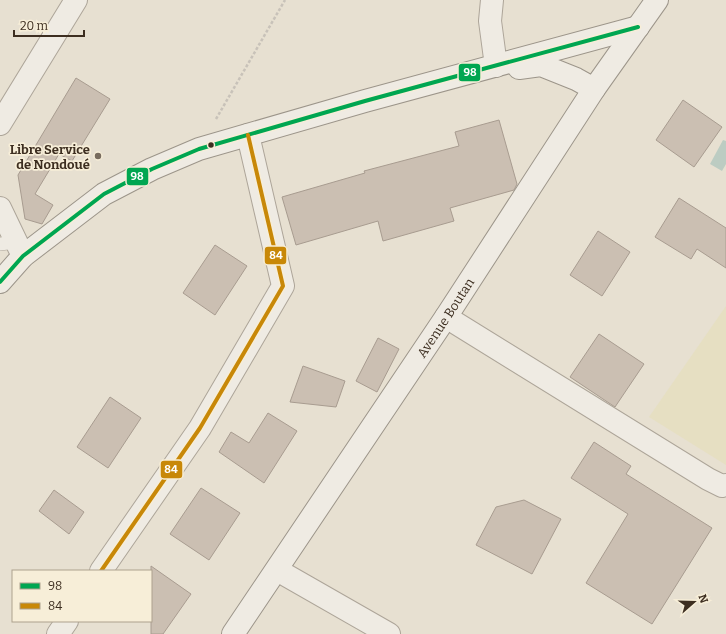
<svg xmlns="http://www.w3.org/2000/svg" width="726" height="634" font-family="Bitter,serif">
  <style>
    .farmland { fill: #e6dfc2 }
    .water { fill: #bcccc2 }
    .building { fill: #cbbfb2; stroke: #a89c90 }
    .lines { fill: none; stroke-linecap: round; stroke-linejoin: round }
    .lane-casing { stroke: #ada599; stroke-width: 14 }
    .street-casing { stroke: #ada599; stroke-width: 24 }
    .secondary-casing { stroke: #9c958a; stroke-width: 24 }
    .path { stroke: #c8c2b9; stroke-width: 2.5; stroke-dasharray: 3 2; stroke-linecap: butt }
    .lane { stroke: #efebe3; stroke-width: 13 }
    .street { stroke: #efebe3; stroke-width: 22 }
    .secondary { stroke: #efebe3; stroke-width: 22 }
    .bus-1-casing { stroke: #f7eed8; stroke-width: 7 }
    .bus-2-casing { stroke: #f7eed8; stroke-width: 7 }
    .bus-1 { stroke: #00a651; stroke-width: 4 }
    .bus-2 { stroke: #c88808; stroke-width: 4 }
    .bus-dot { fill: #3d2e20; stroke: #f7eed8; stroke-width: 1.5 }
    .poi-dot { fill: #786c5e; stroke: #f7eed8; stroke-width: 1.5 }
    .labels { text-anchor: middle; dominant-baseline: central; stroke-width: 3.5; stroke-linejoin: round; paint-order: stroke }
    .poi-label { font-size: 13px; font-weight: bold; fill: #3d2e20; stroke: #f7eed8; text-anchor: end }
    .street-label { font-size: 13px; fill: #3d2e20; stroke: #f7eed8 }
    .line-badge { stroke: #f7eed8; stroke-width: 1.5 }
    .badge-label { font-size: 11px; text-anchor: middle; font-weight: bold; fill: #fff }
  </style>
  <rect width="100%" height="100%" fill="#e7e0d1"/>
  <path class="farmland" d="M726,306V465L649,417Z"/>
  <path class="water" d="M723,140L726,141V164L722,171L710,164Z"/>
  <path class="building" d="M76,78L110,99L72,161L59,154L35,194L53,205L42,224L25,219L18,175Z
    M683,100L722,127L694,167L656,140Z
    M499,120L517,184L514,190L450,208L454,221L383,241L378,221L296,245L282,197L365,173L364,171L459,146L455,132Z
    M679,198L726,228V268L697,249L691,259L655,237Z
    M598,231L630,252L602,296L570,275Z
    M215,245L247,266L215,315L183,293Z
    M599,334L644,364L615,407L570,377Z
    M378,338L399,349L377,392L356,381Z
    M303,366L345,381L336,407L290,402Z
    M110,397L141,418L108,468L77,447Z
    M268,413L297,431L264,483L219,452L231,432L249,443Z
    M594,442L631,466L626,474L712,528L652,624L586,583L628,514L571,478Z
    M201,488L240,513L209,560L170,534Z
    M54,490L84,512L69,534L39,511Z
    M524,500L561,519L532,574L476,545L496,507Z
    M151,566L191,594L163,634H151Z"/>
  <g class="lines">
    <defs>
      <path id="lane" d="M0,244L15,242"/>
      <path id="street" d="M492,0L490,21L496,66
        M0,124L76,0
        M0,208L23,256
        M446,317L708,479L722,486L726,485
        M277,570L389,634
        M101,571L200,428L283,286L248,135
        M58,634L67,621"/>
      <g id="secondary">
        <path d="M519,68L541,65L576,79L594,89"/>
        <path d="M0,282L23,256L104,194L152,169L199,149L365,101L638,27"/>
        <path id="s1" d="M233,634L446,317L594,89L657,0"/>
      </g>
    </defs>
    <use href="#lane" class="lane-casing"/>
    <use href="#street" class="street-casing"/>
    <use href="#secondary" class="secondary-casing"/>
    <path class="path" d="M216,119L285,0"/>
    <use href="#lane" class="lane"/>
    <use href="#street" class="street"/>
    <use href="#secondary" class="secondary"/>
    <defs>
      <path id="bus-1" d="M0,282L23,256L104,194L152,169L199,149L365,101L638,27"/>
      <path id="bus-2" d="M101,571L200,428L283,286L248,135"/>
    </defs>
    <use href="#bus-1" class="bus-1-casing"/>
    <use href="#bus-2" class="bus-2-casing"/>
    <use href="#bus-1" class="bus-1"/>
    <use href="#bus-2" class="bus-2"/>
  </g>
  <circle class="bus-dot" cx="211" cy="145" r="3.5"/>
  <circle class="poi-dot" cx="98" cy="156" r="4"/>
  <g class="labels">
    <g class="poi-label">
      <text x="90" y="149">Libre Service<tspan x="90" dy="15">de Nondoué</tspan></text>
    </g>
    <g class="street-label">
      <text stroke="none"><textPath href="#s1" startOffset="381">Avenue Boutan</textPath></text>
    </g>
  </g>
  <g class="line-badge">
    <rect x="458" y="63" width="23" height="19" rx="4" fill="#00a651"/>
    <rect x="126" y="167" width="23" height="19" rx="4" fill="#00a651"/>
    <rect x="264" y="246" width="23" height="19" rx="4" fill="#c88808"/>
    <rect x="160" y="460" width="23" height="19" rx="4" fill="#c88808"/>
  </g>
  <g class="badge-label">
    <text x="470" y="76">98</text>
    <text x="137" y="180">98</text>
    <text x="276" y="259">84</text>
    <text x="171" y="473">84</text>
  </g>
  <rect x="12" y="570" width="140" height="52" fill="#f7eed8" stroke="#ada18e"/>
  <rect x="20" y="583" width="20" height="6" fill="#00a651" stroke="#ada18e"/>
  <text x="48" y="590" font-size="12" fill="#3d2e20">98</text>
  <rect x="20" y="603" width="20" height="6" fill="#c88808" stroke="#ada18e"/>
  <text x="48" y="610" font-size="12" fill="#3d2e20">84</text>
  <g transform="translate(694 602) rotate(70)" stroke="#f7eed8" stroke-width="3" paint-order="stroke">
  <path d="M0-3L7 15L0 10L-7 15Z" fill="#3d2e20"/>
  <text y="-6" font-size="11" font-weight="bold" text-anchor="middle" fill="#3d2e20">N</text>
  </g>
  <path d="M14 30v6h70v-6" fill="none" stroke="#3d2e20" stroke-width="2"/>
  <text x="20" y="30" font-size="12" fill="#3d2e20" stroke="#f7eed8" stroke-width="3" paint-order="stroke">20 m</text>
</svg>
